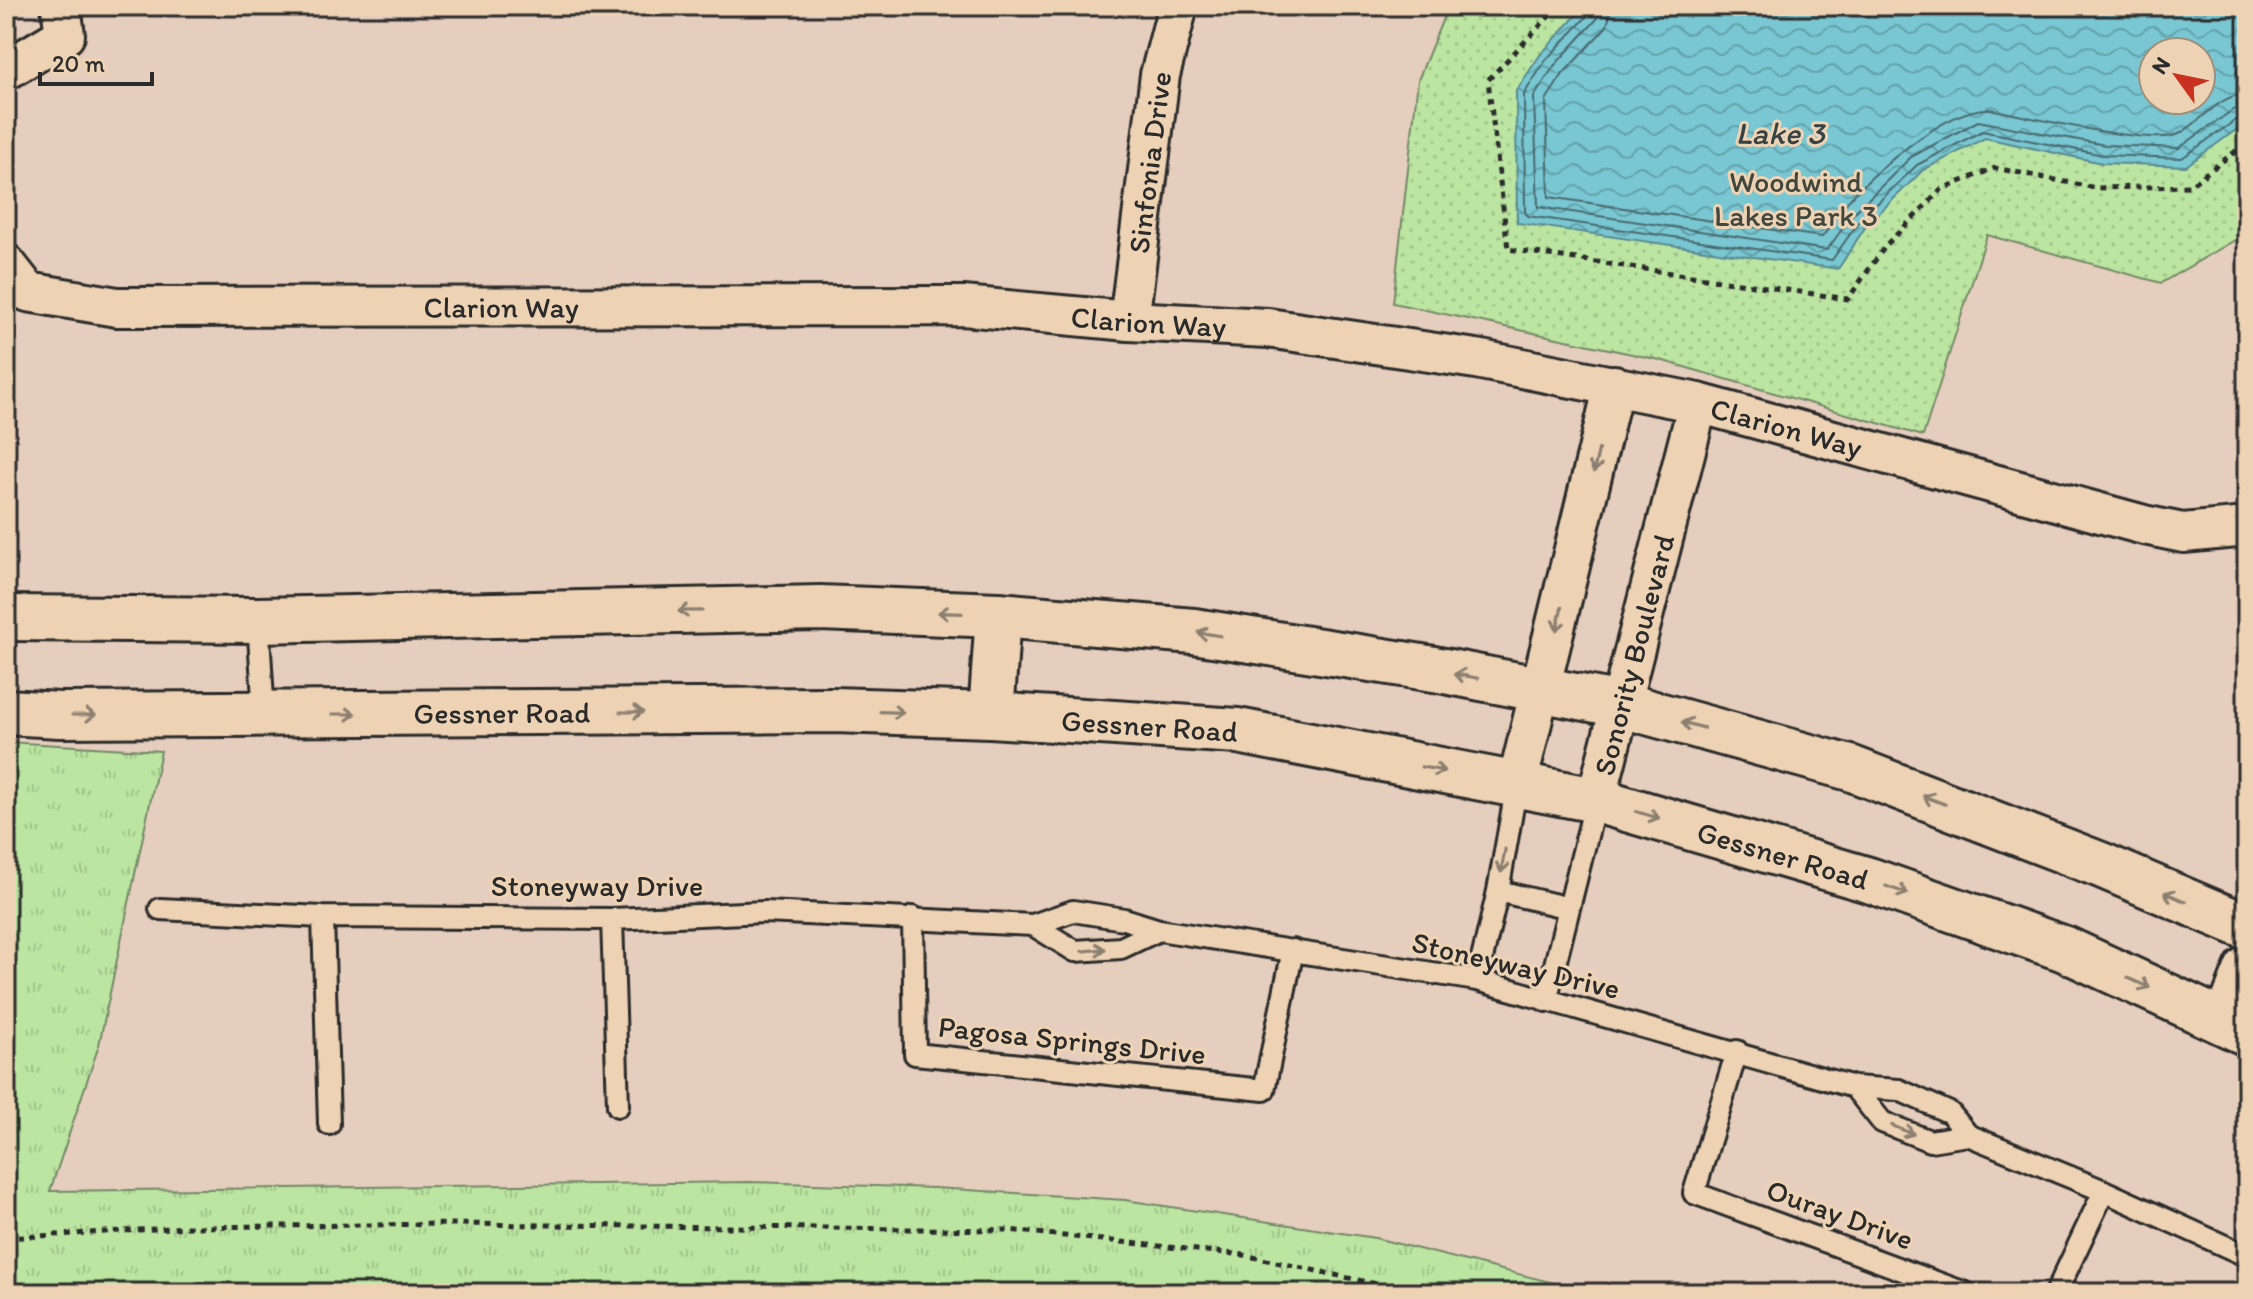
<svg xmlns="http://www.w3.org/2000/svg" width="2253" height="1299" font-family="Itim,sans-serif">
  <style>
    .grass { fill: url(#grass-tufts); stroke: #738866; stroke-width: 2 }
    .park { fill: url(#park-dots); stroke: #738866; stroke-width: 2; fill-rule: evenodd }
    .water { fill: url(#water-waves); stroke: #598990; stroke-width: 2; fill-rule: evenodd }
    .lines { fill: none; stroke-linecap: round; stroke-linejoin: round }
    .shore { stroke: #4a696e; stroke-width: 2 }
    .lane-casing { stroke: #2b2b2b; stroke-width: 26 }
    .street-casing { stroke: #2b2b2b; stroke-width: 44 }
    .secondary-casing { stroke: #2b2b2b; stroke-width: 50 }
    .path { stroke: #2b2b2b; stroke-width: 5; stroke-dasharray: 6 6; stroke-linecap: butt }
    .lane { stroke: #edd3b4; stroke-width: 20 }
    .street { stroke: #edd3b4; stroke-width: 38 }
    .secondary { stroke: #edd3b4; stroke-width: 44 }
    .oneway { stroke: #8c7f70 }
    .labels { text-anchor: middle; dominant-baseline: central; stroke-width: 6; stroke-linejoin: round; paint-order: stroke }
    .street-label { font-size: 30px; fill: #2b2b2b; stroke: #edd3b4 }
    .park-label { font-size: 30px; fill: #41473d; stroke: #edd3b4 }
    .water-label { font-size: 32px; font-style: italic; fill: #374244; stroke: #edd3b4 }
  </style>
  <defs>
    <pattern id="grass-tufts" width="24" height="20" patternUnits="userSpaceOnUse" patternTransform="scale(2)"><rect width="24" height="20" fill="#bbe5a1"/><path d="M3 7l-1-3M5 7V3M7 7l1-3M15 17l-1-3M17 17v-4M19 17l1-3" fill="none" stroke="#a1c58b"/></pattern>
    <pattern id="park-dots" width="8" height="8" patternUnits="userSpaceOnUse" patternTransform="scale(2)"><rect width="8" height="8" fill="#bbe5a1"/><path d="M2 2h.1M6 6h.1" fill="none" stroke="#a1c58b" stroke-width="1.8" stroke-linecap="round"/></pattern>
    <pattern id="water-waves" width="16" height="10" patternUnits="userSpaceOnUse" patternTransform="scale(2)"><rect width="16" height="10" fill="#78c7d3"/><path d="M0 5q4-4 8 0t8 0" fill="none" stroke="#63a2ab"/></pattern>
  </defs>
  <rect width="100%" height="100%" fill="#e6cebe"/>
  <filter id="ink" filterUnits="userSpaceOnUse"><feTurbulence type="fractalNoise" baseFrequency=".0125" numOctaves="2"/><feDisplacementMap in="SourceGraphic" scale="16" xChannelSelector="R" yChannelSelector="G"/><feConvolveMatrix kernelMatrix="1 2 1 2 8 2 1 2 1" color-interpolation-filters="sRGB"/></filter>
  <g filter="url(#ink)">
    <path class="grass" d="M6,742L161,751L99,1045L50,1191L750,1182L935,1188L1125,1200L1375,1238L1594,1293H6Z"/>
    <path class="park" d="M1448,6H2247V233L2161,283L1987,235L1923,436L1660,360L1393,303L1418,80ZM2153,52H2201V100H2153Z"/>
    <path class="water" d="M1585,6H2247V122L2186,166L2102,163L1985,138L1923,170L1866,226L1838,269L1517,223L1516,91L1540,55ZM2153,52H2201V100H2153Z"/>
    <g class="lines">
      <path class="shore" d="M1590,6L1589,14L1546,60L1524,94L1525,212L1528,216L1832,260L1860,220L1917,165L1982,131L2103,155L2182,158L2240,117L2247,116
        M1600,6L1597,19L1554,66L1534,97L1538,207L1827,250L1853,214L1911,157L1978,121L2105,145L2179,148L2234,109L2247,106
        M1612,6L1607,26L1563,74L1546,100L1549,197L1822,237C1830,228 1835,216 1843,207C1870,175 1947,106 1990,109C2025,116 2151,147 2179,134C2202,122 2219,94 2247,94"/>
      <defs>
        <path id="lane" d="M258,620L264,715
          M1517,784L1498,891L1569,908L1596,800
          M160,909L323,917L612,919L765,912L1033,925L1073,911L1124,919L1159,930L1477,980L1854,1087L1899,1090L1950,1113L1968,1135L2104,1191L2247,1256
          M323,917L329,1124
          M913,917L915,1054L1264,1090L1293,950
          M612,919L618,1106
          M1033,925L1075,951L1121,948L1159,930
          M1477,980L1498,891
          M1546,1001L1569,908
          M1737,1051L1694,1193L1965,1293
          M1854,1087L1882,1122L1930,1141L1968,1135
          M2056,1293L2104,1191"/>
        <g id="street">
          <path d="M8,69L65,35L61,6"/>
          <path id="s1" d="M6,264L28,292L117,307L963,306L1129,321L1268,328L1476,359L1698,403L2144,525L2183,533L2247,527"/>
          <path id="s2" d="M1129,321L1160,75L1178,6"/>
          <path d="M1517,784L1614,385"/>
          <path id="s3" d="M1596,800L1698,403"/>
        </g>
        <g id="secondary">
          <path d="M6,618L258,620L820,608L998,615L1194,631L1434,669L1622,705L1850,768L2101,865L2247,927"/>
          <path id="s4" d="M6,712L60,715L833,710L991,715L1238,731L1596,800L1869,880L2065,949L2247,1033"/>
          <path d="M991,715L998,615"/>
          <path d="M2226,1022L2247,969"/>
        </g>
      </defs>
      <use href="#lane" class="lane-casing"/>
      <use href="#street" class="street-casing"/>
      <use href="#secondary" class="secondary-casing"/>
      <path class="path" d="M1559,6L1488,80L1508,249L1848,299L1886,245L1942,189L1995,168L2096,188L2189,186L2247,143
        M6,1238L188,1227L456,1224L1008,1230L1244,1255L1417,1293"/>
      <use href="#lane" class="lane"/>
      <use href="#street" class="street"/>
      <use href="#secondary" class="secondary"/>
    </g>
    <defs><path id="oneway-shaft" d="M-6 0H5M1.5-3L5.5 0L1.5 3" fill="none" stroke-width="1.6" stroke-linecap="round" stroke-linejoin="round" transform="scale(2)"/></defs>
    <g class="oneway">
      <use href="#oneway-shaft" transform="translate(1596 461) rotate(103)"/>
      <use href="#oneway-shaft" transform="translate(690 611) rotate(179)"/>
      <use href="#oneway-shaft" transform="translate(950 613) rotate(-178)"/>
      <use href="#oneway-shaft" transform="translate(1559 619) rotate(103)"/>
      <use href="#oneway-shaft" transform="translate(1209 634) rotate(-171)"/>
      <use href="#oneway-shaft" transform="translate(1466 676) rotate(-169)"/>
      <use href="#oneway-shaft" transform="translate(632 712)"/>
      <use href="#oneway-shaft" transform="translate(892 712) rotate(2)"/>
      <use href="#oneway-shaft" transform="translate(344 714)"/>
      <use href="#oneway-shaft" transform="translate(84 715)"/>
      <use href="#oneway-shaft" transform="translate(1693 725) rotate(-165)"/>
      <use href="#oneway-shaft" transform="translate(1433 769) rotate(10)"/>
      <use href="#oneway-shaft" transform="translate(1934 800) rotate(-159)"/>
      <use href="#oneway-shaft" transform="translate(1648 815) rotate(16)"/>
      <use href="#oneway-shaft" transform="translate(1503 861) rotate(100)"/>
      <use href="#oneway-shaft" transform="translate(1897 890) rotate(19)"/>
      <use href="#oneway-shaft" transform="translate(2175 897) rotate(-157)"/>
      <use href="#oneway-shaft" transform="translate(1094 950) rotate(-5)"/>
      <use href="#oneway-shaft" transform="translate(2139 983) rotate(24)"/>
      <use href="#oneway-shaft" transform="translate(1903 1130) rotate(22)"/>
    </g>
  </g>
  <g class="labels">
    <g class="street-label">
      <text stroke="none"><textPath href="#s2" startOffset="160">Sinfonia Drive</textPath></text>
      <text stroke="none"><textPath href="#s1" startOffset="510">Clarion Way</textPath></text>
      <text stroke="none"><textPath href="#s1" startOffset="1158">Clarion Way</textPath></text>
      <text stroke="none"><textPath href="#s1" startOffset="1806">Clarion Way</textPath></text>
      <text stroke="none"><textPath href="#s3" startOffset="150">Sonority Boulevard</textPath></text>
      <text stroke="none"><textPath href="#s4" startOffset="496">Gessner Road</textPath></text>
      <text stroke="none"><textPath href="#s4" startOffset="1144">Gessner Road</textPath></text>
      <text stroke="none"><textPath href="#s4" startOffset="1792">Gessner Road</textPath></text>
      <text x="597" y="885">Stoneyway Drive</text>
      <text transform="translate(1516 965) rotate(13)">Stoneyway Drive</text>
      <text transform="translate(1072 1040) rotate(6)">Pagosa Springs Drive</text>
      <text transform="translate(1840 1214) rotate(20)">Ouray Drive</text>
    </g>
    <g class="park-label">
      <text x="1796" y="181">Woodwind<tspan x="1796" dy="34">Lakes Park 3</tspan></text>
    </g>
    <g class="water-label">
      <text x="1780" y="133">Lake 3</text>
    </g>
  </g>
  <rect width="2253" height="1299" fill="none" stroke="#edd3b4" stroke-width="32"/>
  <rect x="16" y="16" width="2221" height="1267" fill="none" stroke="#2b2b2b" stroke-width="3" filter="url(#ink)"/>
  <g transform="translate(2177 76) rotate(303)"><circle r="38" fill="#edd3b4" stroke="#9f907d" stroke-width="2"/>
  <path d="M0-6L14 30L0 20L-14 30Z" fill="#c8321e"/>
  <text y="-12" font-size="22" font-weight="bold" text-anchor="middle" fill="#2b2b2b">N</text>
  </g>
  <path d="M40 72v12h112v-12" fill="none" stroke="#2b2b2b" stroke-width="4"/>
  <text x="52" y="72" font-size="24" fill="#2b2b2b" stroke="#edd3b4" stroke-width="6" paint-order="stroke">20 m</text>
</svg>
